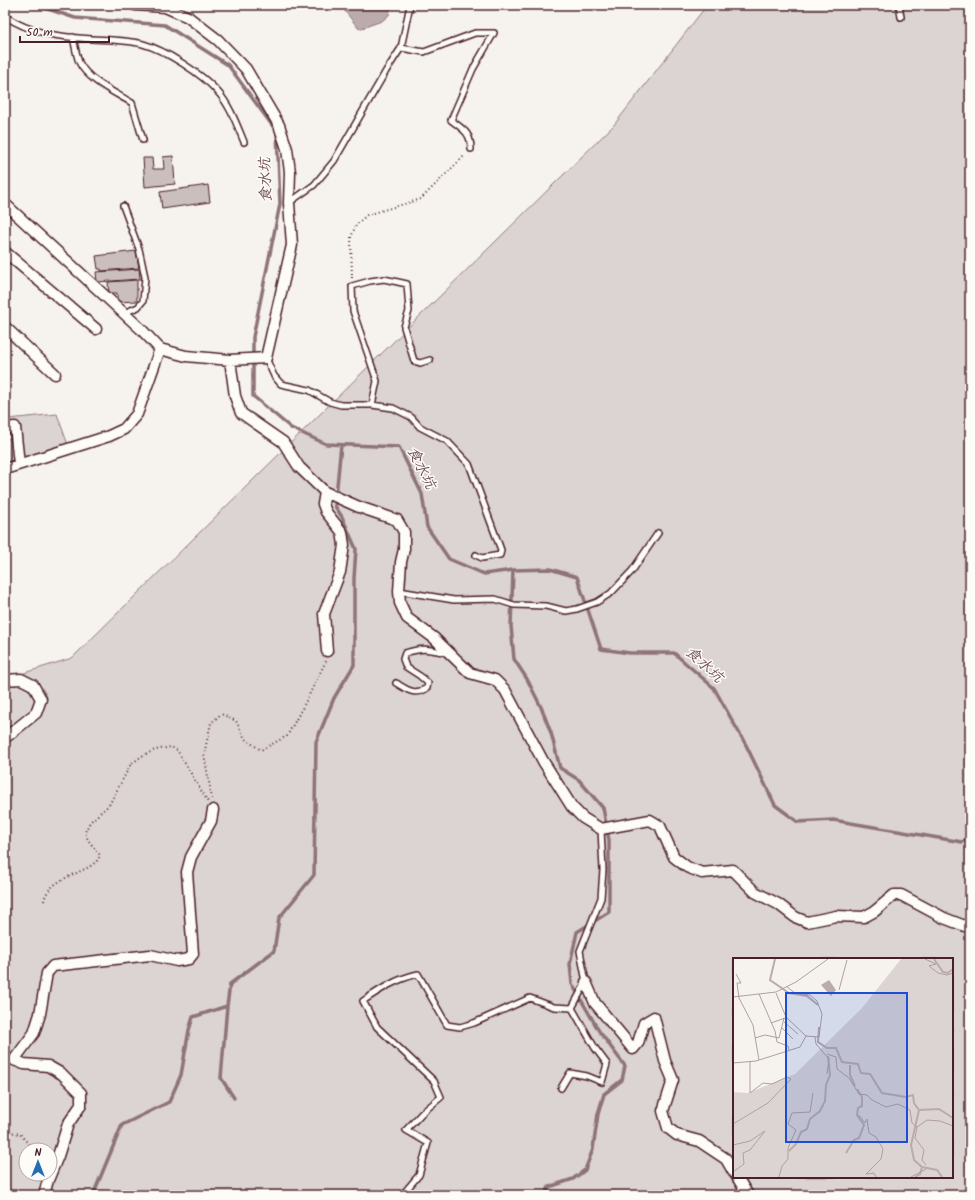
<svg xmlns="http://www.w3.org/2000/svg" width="975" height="1200" font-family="Kalam,'LXGW WenKai TC',sans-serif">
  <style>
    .green { fill: #dcd4d2; stroke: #937a7e; fill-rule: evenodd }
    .water { fill: #bbabac; stroke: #8e7378 }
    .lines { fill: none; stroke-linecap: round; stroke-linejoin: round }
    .stream { stroke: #8e7378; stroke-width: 3.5 }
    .building { fill: #cbbfbe; stroke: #4a1f2b }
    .service-casing { stroke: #4a1f2b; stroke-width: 8 }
    .minor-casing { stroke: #4a1f2b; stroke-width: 13 }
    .path { stroke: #4a1f2b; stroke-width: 2; stroke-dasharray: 1 3; stroke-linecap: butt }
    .service { stroke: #fdfcf7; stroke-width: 5 }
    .minor { stroke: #fdfcf7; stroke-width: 10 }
    .labels { text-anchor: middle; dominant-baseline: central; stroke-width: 3; stroke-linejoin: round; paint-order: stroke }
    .water-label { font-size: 15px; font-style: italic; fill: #725058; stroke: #fdfcf7 }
    .inset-river { fill: none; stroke: #bbabac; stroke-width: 2 }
    .inset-road { fill: none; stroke: #b19ea1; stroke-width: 1 }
    .view { fill: #1d4ed8; fill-opacity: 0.15; stroke: #1d4ed8; stroke-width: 2 }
    .inset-edge { fill: none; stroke: #4a1f2b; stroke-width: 2 }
  </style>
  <rect width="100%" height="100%" fill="#f6f3ef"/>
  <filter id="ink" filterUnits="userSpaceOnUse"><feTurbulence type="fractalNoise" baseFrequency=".025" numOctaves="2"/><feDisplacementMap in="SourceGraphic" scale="8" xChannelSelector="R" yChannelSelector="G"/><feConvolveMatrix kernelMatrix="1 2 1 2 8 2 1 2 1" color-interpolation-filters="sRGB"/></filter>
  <g filter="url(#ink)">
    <path class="green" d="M707,5H970V1195H5V679L72,658L614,125ZM734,959H952V1177H734ZM26,1150H50V1174H26Z
      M57,414L68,445L5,467V440L14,437L8,419Z"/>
    <path class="water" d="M340,5H391L389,15L382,21L359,29Z"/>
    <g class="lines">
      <path class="stream" d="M36,5L75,18L165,25L228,65L277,132L280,204L253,337V396L291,428L326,444L399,447L422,494L427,527L449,559L484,574L513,570L550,569L577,577L601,649L630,653H674L714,688L746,745L775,805L798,822L833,820L962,842L970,837
        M513,570L511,626L514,659L527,679L541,707L551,733L560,768L579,780L603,808L609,840V912L577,932L570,964L572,984L599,1031L625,1066L622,1080L604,1094L598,1114L593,1149L585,1170L573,1179L549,1187L545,1195
        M227,1006L221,1078L234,1098
        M93,1195L122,1125L169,1102L181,1075L189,1030L193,1017L227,1006L230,984L274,951L279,918L314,875L316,742L334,698L354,665V578L356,549L342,517L335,506L341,445"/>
    </g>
    <path class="building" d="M173,156L175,184L145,187L143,158H152L153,169H164L163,157Z
      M208,185L210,202L162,209L160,192Z
      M136,251L139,268L101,271V269H98L96,256Z
      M139,269L140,279L97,282L96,272Z
      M137,280V301L117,302V293H109L108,282Z"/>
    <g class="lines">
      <defs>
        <path id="service" d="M899,5L901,17
          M5,16C31,34 61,37 92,39C109,40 127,40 143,44C165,50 202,74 217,91C230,105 237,125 244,142
          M73,37C75,46 76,54 79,62C87,80 116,93 132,103L143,140
          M401,48L424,52L475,33H494L473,69L451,120C463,129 471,133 471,149
          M290,202L314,185L334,161L386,71L401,48L410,5
          M123,206L139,249L145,277L143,301L138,307L124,313
          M266,358L274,376L281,384L309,390L330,402L341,405H372L393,408L411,417L420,427L447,441L469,464L501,550L500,555L482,558L476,555
          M372,405L377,381L353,311L352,286L370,281L384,279L407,284L409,311L404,327L414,361L420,363L430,360
          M399,591L454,600L495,599L514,605L546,606L566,611L577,609L597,602L611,593L632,571L658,533
          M396,683C408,690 414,696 427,688L428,683L420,676L406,667L403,659L405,653C424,647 428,649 447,653
          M561,1088L570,1073L587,1076L602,1082L607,1064L595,1048L572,1008
          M402,1195L419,1175L428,1143L406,1130L422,1113L441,1097L434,1081L377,1027L363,1001C381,989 396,979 418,974L447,1025L460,1027L474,1023L530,998L554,1007L572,1008L586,982L580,951L601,898L603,870L601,829"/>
        <path id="minor" d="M5,204L141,329L160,349L186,356L230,360L266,358L292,245L289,203L290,172L287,149L279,125L246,69L218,40L188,17L165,7L135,5
          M5,252L96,329
          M5,327L55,374
          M230,360L235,396L241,413L283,442L299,467L325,492L323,504L326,512L342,532L344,545L340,572L324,614L327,651
          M5,428L15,427L19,464
          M5,469L109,436L124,429L137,414L160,349
          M325,492L359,507L397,520L404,532V549L401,562L399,591L400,603L407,618L434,638L470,673L495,680L505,690L543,761L572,807L583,818L601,829L650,820L660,826L674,857L687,867L702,873L733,870L755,892L778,904L795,917L807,922L836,916L864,917L875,911L894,895H901L944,918L970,928
          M5,680L21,679L33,685L41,699L36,713L5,738
          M586,982L595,1003L633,1049L638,1043L644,1023L654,1017L665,1061L673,1080L663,1111L668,1128L677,1135L699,1141L726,1159L734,1173
          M737,1177L748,1195
          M44,1195L48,1180L58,1156L68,1124L81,1105V1093L62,1074L48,1066L24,1064L14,1060L34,1033L40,1014L47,973L53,966L150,955L177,961L189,959L193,954L187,872L191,857L211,821L213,810"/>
      </defs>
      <use href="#service" class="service-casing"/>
      <use href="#minor" class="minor-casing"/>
      <path class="path" d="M352,278L351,237L356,225L367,215L421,199L465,155
        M212,799L204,754L211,723L221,714L236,721L245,739L261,750L287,736L304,705L326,661
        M44,901C48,875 96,873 100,855L88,840L85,832L90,822L109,805L131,764L142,756L155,750L171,747L177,750L208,802
        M5,1131L20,1134L34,1150"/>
      <use href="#service" class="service"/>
      <use href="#minor" class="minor"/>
    </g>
  </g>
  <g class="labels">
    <g class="water-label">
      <text transform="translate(266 180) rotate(-91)">食水坑</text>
      <text transform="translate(421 468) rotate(64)">食水坑</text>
      <text transform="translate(704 665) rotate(43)">食水坑</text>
    </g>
  </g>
  <g transform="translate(733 958)">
    <rect width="220" height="220" fill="#f6f3ef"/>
    <path d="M168,1H220V219H0V134L15,135L62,116L129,50Z" fill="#dcd4d2"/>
    <path d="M96,22L103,32L98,38L88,27Z" fill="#bbabac"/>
    <path class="inset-river" d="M42,1L37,22L56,35L74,38L85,47M201,1L210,14L215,15L220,11M86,69L85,84L94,90H103L109,104L125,106L128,115L137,116L149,135L173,139L180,137L181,145L186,152L178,187L181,202L189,209L204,212L209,219M117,107V117L122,128M186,152L206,151L220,160M56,193L63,186L68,174L74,171L77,161L87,153L92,143L93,127L97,117L95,98M113,195L121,182L126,180L131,167L124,157L125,150L129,148V139L124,131M182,219L187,216L189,209"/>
    <path class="inset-road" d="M192,1L203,6L196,8L205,15L214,17L220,15M3,16L8,25H4L6,40L20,67L26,102M106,32L114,2M43,35L53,59L73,78L86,79L89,56L84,43L77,37L62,35L54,29M26,36L42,73L44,84L55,88L56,92M0,39L43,34L63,24L95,1M51,64L65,76M38,65L52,60M49,70L60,81M82,79L83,86L96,101L94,116M22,80L32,77L46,80L51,60M94,96L103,99L104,111L116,120L126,136L134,137L139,142L153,149L165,146L177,152L179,165L184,169L182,180L191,192L189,202L193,207M0,105L23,103L67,89L73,78M126,157L132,165L134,161L136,175L143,179L150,191L148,201L133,216L141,215L143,219M0,166L35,145L58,121L54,119L39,126L30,125L17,135V104M184,169L194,162L207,163L220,168M0,187L17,183L32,173L17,192L10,195L11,206L0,214M46,219L49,208L55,201V190L63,172L55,166L59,155L77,154L80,135M178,219L193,211"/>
    <path class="view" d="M53,35H174V184H53Z"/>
    <rect width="220" height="220" class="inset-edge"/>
  </g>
  <rect width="975" height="1200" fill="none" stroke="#fdfcf7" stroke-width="20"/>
  <rect x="10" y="10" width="955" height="1180" fill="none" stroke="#4a1f2b" stroke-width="1.5" filter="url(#ink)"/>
  <g transform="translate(38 1162)"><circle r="19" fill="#fdfcf7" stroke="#b5a4a5"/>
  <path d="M0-3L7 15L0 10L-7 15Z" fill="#1f6fb2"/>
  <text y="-6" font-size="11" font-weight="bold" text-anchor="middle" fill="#4a1f2b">N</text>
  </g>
  <path d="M20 36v6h89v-6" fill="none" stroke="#4a1f2b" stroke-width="2"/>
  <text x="26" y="36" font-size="12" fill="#4a1f2b" stroke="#fdfcf7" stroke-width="3" paint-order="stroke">50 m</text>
</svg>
